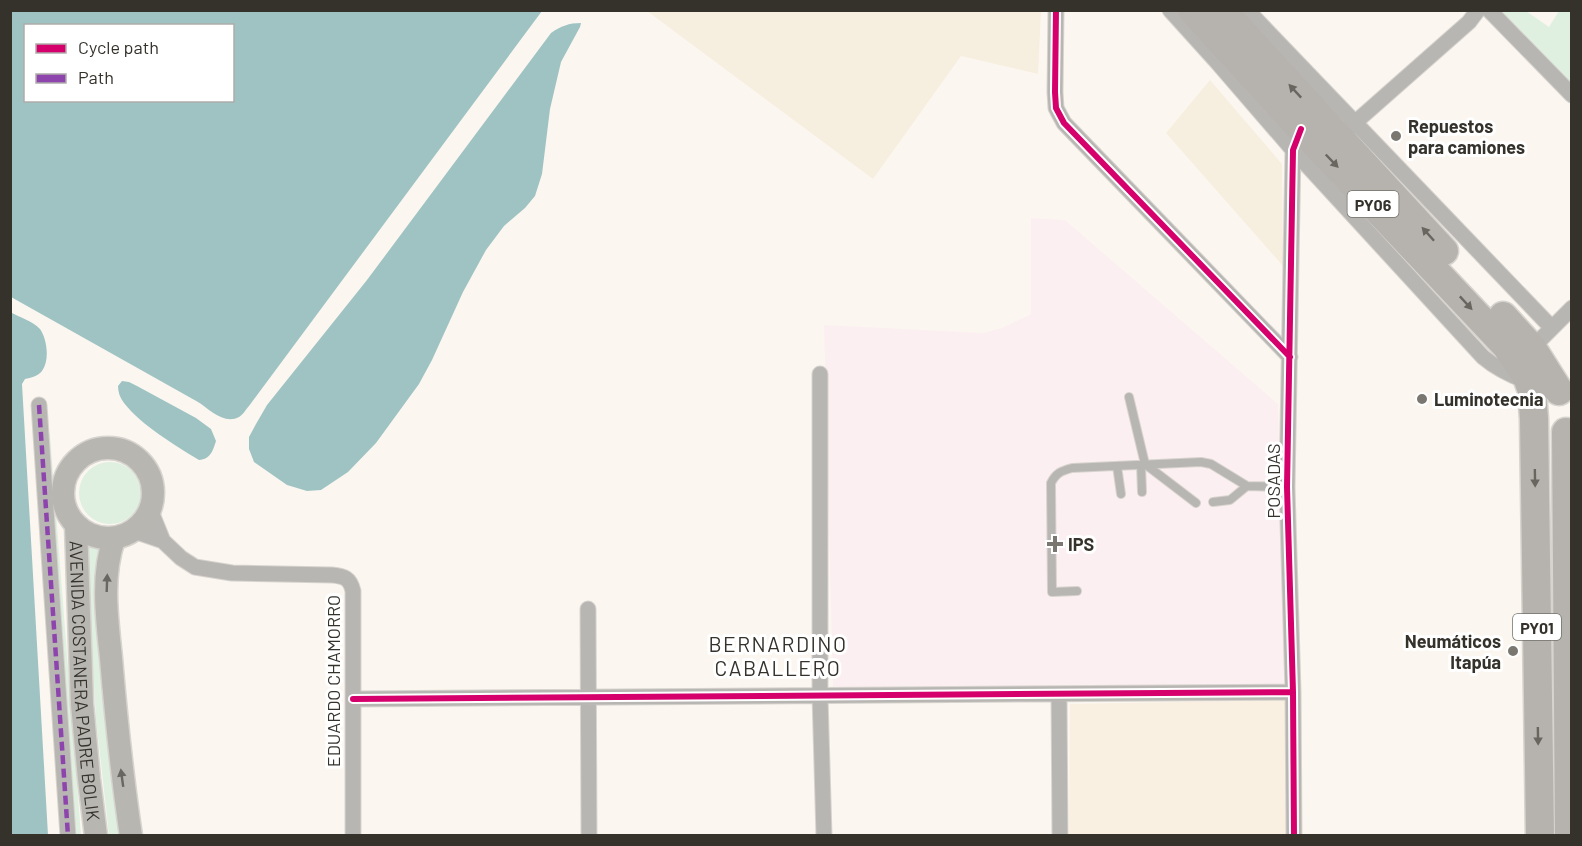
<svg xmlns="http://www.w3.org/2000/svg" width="1582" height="846" font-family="Barlow,sans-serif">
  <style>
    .commercial { fill: #f6eedf }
    .built { fill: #f9f0e1 }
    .medical { fill: #fceff1 }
    .green { fill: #dff0e1 }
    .water { fill: #9fc3c3; fill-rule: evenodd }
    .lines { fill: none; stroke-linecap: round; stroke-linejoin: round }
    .lane-casing { stroke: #d7d3ce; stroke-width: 10 }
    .street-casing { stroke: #d7d3ce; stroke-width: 17 }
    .secondary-casing { stroke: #d7d3ce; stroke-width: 25 }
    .highway-casing { stroke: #d7d3ce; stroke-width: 31 }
    .lane { stroke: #b8b6b3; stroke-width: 8 }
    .street { stroke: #b8b6b3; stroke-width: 15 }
    .secondary { stroke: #b8b6b1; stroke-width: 22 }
    .highway { stroke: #b6b3af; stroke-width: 28 }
    .quiet { stroke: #8e44ad; stroke-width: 4.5; stroke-dasharray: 9 4.5; stroke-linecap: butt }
    .cycleway-casing { stroke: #fff; stroke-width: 10 }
    .cycleway { stroke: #d6006c; stroke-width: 6 }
    .oneway { fill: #696660 }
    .oneway2 { fill: #696761 }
    .poi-dot { fill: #7a7771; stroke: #fff; stroke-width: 2 }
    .labels { text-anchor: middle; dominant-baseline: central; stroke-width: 6; stroke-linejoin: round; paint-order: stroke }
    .shield { fill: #fff; stroke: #72706b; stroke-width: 1.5 }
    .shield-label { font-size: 16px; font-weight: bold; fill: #35322c }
    .poi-label { font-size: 18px; font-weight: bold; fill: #35322c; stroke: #fff; text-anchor: start }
    .street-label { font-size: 18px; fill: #35322c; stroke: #fff }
    .quarter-label { font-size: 21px; letter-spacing: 1.5px; fill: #35322c; stroke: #fff }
  </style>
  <rect width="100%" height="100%" fill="#fbf7f0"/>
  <path class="commercial" d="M647,11H1041L1038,74L961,56L873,179Z
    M1210,80L1282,164L1283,266L1166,133Z"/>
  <path class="built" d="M1285,700L1286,835H1069L1070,704Z"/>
  <path class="medical" d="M1031,218L1065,220L1278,404L1284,684L833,687L824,325L983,333L1002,328L1031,314Z"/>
  <path class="green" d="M1501,11H1526L1549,27L1559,11L1571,12V83Z
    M47,426L50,435L81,835H70Z
    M79 493a31 31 0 1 1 62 0a31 31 0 1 1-62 0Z
    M85,540L90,543L101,547L96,569L102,676L105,718L121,835H109L96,719Z"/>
  <path class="water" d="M11,10H542V11L249,406C246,409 243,415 239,417C224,425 209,409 198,402L11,297ZM26,26H232V100H26Z
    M581,23L580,27L561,62L550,109L542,174L535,196L525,208L504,226L486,250L463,292L432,360L419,384L376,443L348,472L321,490L307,491L287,485L254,462L249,449V437L256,424L267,405L367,280L551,33C561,26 569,23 581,23Z
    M10,312C19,317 33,321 40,329C47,339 50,360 42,371C38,376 31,378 25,379L22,384L48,835H11Z
    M122,381L129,382L137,386L196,418L211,429L216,441C213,450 211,459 199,460C176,446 141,425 124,403C120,398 118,392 118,386Z"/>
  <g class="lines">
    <defs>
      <path id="lane" d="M1129,397L1145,464L1196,503
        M1141,465L1142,492
        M1117,466L1121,494
        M1213,502L1230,500L1247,486
        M1077,591L1052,592L1051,483C1056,473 1061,471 1072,468L1201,462L1211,464L1247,486L1287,487"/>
      <path id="street" d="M1056,10L1055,92L1056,108L1064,123L1290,357
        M1170,10L1217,62L1293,150L1483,357C1496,368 1510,375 1526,381
        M1247,10L1551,327
        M1489,10L1572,95
        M1350,127L1469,22L1478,10
        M1532,348L1572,308
        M820,374V696L824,836
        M39,405L68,836
        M150,509L163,541L181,558L195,567L232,573L332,575C344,576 350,578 353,591V836
        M134,531L163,541
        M588,609L589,836
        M1059,694L1060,836
        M353,699L1293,692
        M1294,836L1293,692L1287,487L1293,150L1301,129"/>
      <g id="secondary">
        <circle cx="108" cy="493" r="45"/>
        <path id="s1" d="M76,525L82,704L89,779L96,836"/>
        <path d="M114,539C101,576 107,619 111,658C116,717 122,776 131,836"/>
      </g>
      <path id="highway" d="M1192,10L1301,129L1506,346L1527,377L1532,391L1534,419L1540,836
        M1222,10L1444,251
        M1503,316L1532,348L1559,391
        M1566,432L1569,836"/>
    </defs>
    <use href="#lane" class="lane-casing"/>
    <use href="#street" class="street-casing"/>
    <use href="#secondary" class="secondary-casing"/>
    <use href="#highway" class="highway-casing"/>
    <use href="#lane" class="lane"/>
    <use href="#street" class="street"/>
    <use href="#secondary" class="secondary"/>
    <use href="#highway" class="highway"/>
    <path class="quiet" d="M39,405L68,836"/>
    <defs>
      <path id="cycleway" d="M1056,10L1055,92L1056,108L1064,123L1290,357
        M353,699L1293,692
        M1294,836L1293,692L1287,487L1293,150L1301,129"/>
    </defs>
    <use href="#cycleway" class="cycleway-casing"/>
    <use href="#cycleway" class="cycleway"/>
  </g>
  <defs><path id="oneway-solid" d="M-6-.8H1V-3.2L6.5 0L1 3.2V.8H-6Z" transform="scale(1.5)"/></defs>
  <g class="oneway">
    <use href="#oneway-solid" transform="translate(1295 91) rotate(-133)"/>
    <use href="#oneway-solid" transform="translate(1332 161) rotate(46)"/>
    <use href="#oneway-solid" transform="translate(1428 234) rotate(-132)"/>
    <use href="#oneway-solid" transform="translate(1466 303) rotate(47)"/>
    <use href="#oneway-solid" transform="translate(1535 478) rotate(89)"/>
    <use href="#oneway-solid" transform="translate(1538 736) rotate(89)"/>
  </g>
  <g class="oneway2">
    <use href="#oneway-solid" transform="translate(107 583) rotate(-88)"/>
    <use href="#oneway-solid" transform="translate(122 778) rotate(-98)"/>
  </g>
  <g class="poi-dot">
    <circle cx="1396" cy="136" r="6"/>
    <circle cx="1422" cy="399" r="6"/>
    <path d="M1052 535h6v6h6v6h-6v6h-6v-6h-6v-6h6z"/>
    <circle cx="1513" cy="651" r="6"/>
  </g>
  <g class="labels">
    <g class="shield">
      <rect x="1347.5" y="191" width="51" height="26" rx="4.5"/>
      <rect x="1513" y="614" width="48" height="26" rx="4.5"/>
    </g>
    <g class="shield-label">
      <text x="1373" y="204">PY06</text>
      <text x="1537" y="627">PY01</text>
    </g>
    <g class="poi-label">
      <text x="1408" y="126">Repuestos<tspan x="1408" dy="21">para camiones</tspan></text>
      <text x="1434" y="399">Luminotecnia</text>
      <text x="1068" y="544">IPS</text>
      <text x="1501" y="641" text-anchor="end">Neumáticos<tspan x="1501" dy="21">Itapúa</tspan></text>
    </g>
    <g class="street-label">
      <text transform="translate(1273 481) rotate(-90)">POSADAS</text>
      <text stroke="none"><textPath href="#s1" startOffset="156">AVENIDA COSTANERA PADRE BOLIK</textPath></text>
      <text transform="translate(333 681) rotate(-90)">EDUARDO CHAMORRO</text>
    </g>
    <g class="quarter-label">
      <text x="778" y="643">BERNARDINO<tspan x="778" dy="24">CABALLERO</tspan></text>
    </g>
  </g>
  <rect width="1582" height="846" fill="none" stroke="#35322c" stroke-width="24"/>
  <rect x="24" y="24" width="210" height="78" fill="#ffffff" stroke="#aeadab" stroke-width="1.5"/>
  <rect x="36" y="44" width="30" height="9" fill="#d6006c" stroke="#aeadab" stroke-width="1.5"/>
  <text x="78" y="54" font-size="18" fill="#35322c">Cycle path</text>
  <rect x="36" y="74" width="30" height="9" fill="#8e44ad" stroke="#aeadab" stroke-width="1.5"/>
  <text x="78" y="84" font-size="18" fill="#35322c">Path</text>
</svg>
